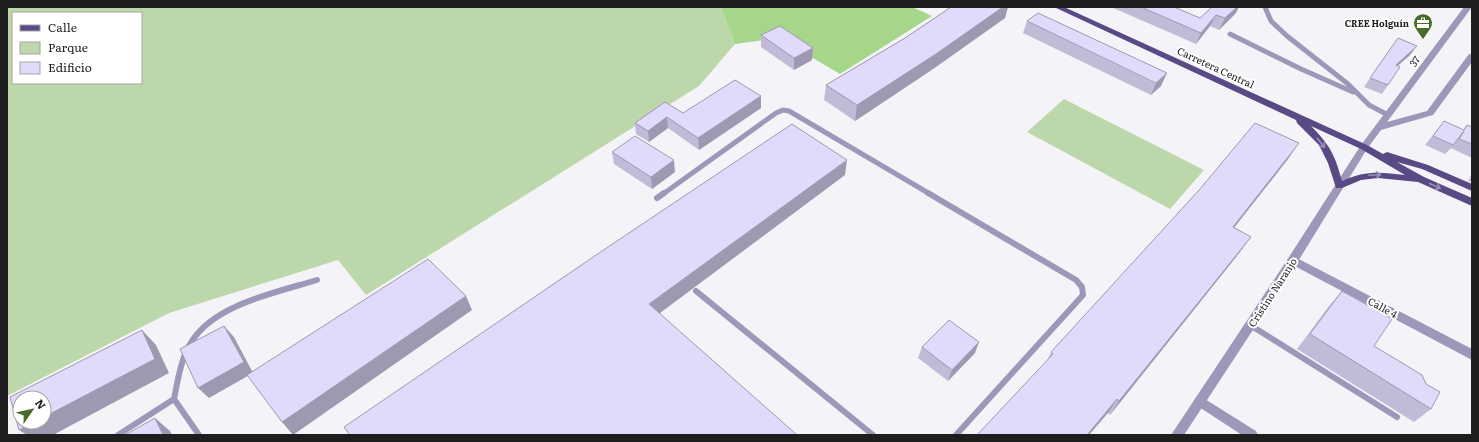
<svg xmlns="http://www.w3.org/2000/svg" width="1479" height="442" font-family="Literata,serif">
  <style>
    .green { fill: #bcd8ab; fill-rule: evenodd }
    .forest { fill: #a6d68a }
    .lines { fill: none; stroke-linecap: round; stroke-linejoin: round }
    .service-far1 { stroke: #9e97b9; stroke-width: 5 }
    .service { stroke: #9e97b9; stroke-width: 6 }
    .minor { fill: #9e97b9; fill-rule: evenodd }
    .tertiary { fill: #9e97b9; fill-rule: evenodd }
    .primary { fill: #594985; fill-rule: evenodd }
    .wall { fill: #c2bbd8 }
    .shaded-wall { fill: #9e99b0 }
    .building { fill: #e1dafb; stroke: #9e99b0 }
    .oneway { stroke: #9b92b6 }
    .labels { text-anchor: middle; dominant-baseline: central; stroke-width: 4; stroke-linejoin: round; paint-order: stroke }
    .far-poi-label { font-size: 9px; font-weight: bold; fill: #1e1e1f; stroke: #fff; text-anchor: end }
    .street-label { font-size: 10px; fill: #1e1e1f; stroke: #fff }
  </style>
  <rect width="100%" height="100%" fill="#f4f4f8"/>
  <path class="green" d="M7,7H721L735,44L699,86L366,295L338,260L169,313L7,396ZM13,13H141V83H13Z
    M1064,99L1204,170L1170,209L1027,132Z"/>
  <path class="forest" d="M721,7H912L932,16L840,74L779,38L735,44Z"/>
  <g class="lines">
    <path class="service-far1" d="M1265,7L1271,21L1287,36L1348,84L1369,105L1388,115
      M1230,34L1301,69L1353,92
      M663,194L776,113L783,110L789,111L930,194"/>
    <path class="service" d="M928,193L1076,280L1082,287L1083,295L956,435
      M657,198L664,193
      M696,291L873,435
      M1250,325L1397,417
      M118,435L174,399
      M199,435L174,399C178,379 181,358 192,341C215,304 278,292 317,280"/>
    <path class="minor" d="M1464,7H1472L1387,122L1427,111L1469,54H1472V62L1433,115L1381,130L1367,149H1361L1359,147L1361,145Z
      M1293,256L1472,349V360L1289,263L1288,260L1289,257Z
      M1200,396L1256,431L1258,435H1242L1196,405L1194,401L1196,397Z"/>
    <path class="tertiary" d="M1364,144L1369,147L1367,149L1297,263L1184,435H1171L1289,257L1361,145Z"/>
    <path class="primary" d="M1054,7H1064L1367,145L1383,154L1387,152L1428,165L1472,184V191L1422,169L1397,162L1424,177L1472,198V206L1418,182L1378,178L1361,180L1342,188H1336L1328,163L1319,145L1297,123L1296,120ZM1311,126L1361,149L1405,175C1381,172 1365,170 1342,181C1335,155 1330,145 1311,126Z"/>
  </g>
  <path class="wall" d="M951,7H1008L1005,18L933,69L855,121L824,100L826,85L905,38Z
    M1111,7H1174L1200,18L1212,7L1236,13L1219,30L1210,26L1196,44Z
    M1027,21L1161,86L1151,95L1023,33Z
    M761,35L812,60L794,70L761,47Z
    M1392,46L1410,55L1398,66L1388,85L1382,94L1364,87Z
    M761,96V108L699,150L668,128L649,142L636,134L635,123Z
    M1444,121L1463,130L1467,125L1472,127V158L1451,148L1452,147L1445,154L1425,145Z
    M612,152L675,172L652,189L614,164Z
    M1288,159L1234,228L1240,252L1110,415L1046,363L1051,352Z
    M1472,174V182L1468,181Z
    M1342,291L1374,346L1431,409L1414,422L1297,349L1329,306Z
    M922,347L975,353L948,381L918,358Z"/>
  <path class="shaded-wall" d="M1003,7H1008L1005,18L933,69L855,121L857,105Z
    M1237,7H1239L1236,13L1219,30L1225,18Z
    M1216,15L1210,26L1196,44L1201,33Z
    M1417,46L1410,55L1389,73L1396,65Z
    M813,48L812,60L794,70V58Z
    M1167,73L1161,86L1151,95L1156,83Z
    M761,96V108L699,150L698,138Z
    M667,117L668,128L649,142L648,131Z
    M1299,143L1288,159L1222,243L1233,227Z
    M674,160L675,172L652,189L651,177Z
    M847,160L845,175L652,319L649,304Z
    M1251,237L1240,252L1110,415L1119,401Z
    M466,296L472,310L293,435L282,422Z
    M224,326L234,337L253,373L209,398L198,388Z
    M142,330L156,345L169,373L53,435H27L19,430L34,422H44V417Z
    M979,342L975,353L948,381L952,370Z
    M1117,399L1108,413L1089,435H1087Z
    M155,418L170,431L172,435H163Z"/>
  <path class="building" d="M951,7H1003L936,54L857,105L826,85L905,38Z
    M1141,7H1174L1200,18L1212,7H1237L1225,18L1216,15L1201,33Z
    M1038,13L1167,73L1156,83L1027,21Z
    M780,26L813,48L794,58L761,35Z
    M1398,38L1417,46L1396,65L1400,67L1388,85L1370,78Z
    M735,80L761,96L698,138L667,117L648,131L635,123L665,102L683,113Z
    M1444,121L1464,130L1467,125L1472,127V144L1459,139L1464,131L1453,145L1433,136Z
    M1255,123L1299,143L1233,227L1251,237L1119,401L1117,399L1087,435H977L1053,354L1051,352L1200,189Z
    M792,124L847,160L649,304L797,435H350L344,427L599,253Z
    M635,136L674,160L651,177L612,152Z
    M428,259L466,296L282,422L247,375Z
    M1342,291L1392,319L1374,346L1422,375L1426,384L1440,392L1431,409L1310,334Z
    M949,320L979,342L952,370L922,347Z
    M224,326L244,362L198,388L180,349Z
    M142,330L155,359L44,417V398H20V422H34L19,430L10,397Z
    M155,418L163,435H125Z"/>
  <defs><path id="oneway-shaft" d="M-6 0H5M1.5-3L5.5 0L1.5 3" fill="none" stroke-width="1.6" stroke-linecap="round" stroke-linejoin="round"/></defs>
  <g class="oneway">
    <use href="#oneway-shaft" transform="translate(1321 143) rotate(52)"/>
    <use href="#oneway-shaft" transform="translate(1375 175) rotate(-3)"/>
    <use href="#oneway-shaft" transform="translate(1435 186) rotate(24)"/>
  </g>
  <defs>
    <symbol id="office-pin" viewBox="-11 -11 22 30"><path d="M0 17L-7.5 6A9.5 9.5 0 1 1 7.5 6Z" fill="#456d29" stroke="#fff"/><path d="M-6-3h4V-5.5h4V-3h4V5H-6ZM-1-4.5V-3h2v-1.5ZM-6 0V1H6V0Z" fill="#fff"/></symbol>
  </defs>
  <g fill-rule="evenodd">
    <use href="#office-pin" x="1412" y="12" width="22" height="30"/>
  </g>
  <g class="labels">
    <g class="far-poi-label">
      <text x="1409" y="23">CREE Holguín</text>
    </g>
    <g class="street-label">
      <text transform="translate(1414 61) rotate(-54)">37</text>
      <text transform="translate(1216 67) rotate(25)">Carretera Central</text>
      <text transform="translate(1272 292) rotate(-57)">Cristino Naranjo</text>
      <text transform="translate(1383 307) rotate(28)">Calle 4</text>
    </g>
  </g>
  <rect width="1479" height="442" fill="none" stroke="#1e1e1f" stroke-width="16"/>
  <rect x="12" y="12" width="130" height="72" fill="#ffffff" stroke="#a5a5a5"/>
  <rect x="20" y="25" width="20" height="6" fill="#594985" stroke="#a5a5a5"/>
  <text x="48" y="32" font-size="12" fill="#1e1e1f">Calle</text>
  <rect x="20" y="42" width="20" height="12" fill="#bcd8ab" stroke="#a5a5a5"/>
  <text x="48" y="52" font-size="12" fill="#1e1e1f">Parque</text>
  <rect x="20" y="62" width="20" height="12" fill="#e1dafb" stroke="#a5a5a5"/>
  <text x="48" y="72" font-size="12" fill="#1e1e1f">Edificio</text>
  <g transform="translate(32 410) rotate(56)"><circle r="19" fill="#ffffff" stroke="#a5a5a5"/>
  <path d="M0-3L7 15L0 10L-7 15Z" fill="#456d29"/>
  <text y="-6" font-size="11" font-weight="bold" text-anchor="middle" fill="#1e1e1f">N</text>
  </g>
</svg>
